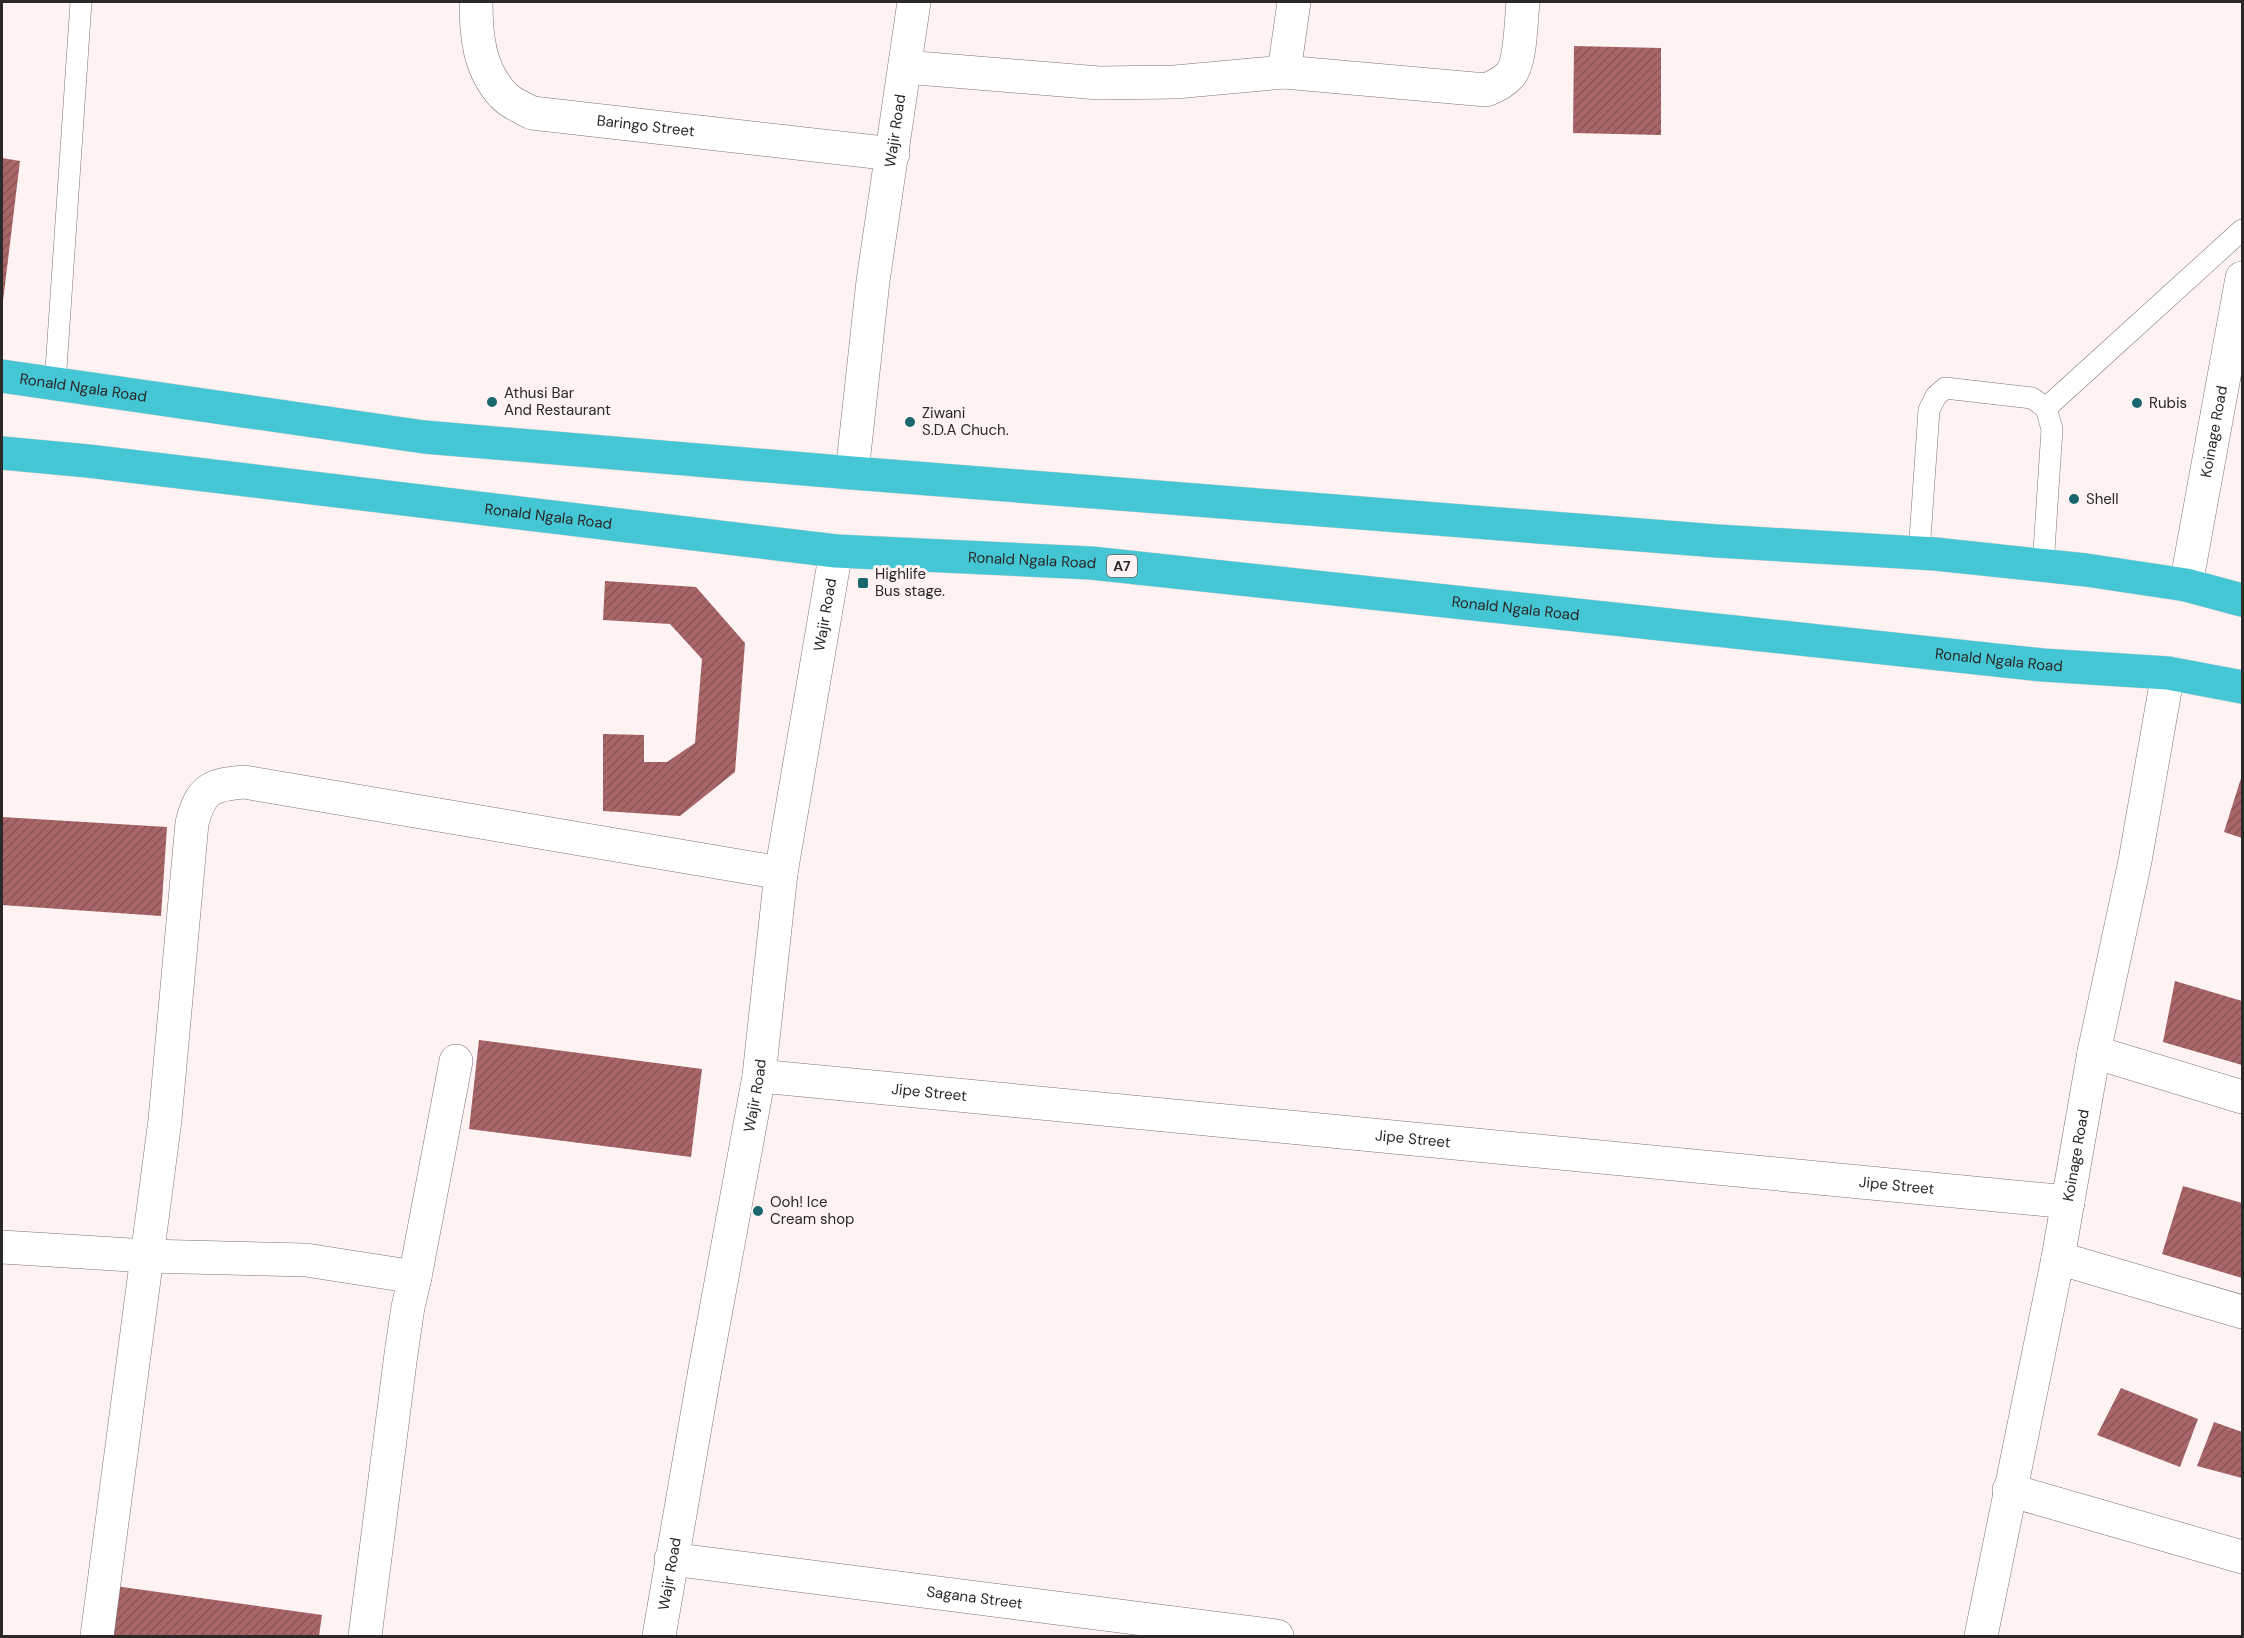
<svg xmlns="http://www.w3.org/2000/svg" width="2244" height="1638" font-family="'DM Sans',sans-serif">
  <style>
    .building { fill: url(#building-hatch) }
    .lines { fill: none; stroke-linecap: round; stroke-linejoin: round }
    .service-casing { stroke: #7f7474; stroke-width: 22 }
    .minor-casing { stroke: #7f7474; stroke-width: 34 }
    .tertiary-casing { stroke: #7f7474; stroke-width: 34 }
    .trunk-casing { stroke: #d5d4d4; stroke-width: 34 }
    .service { stroke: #fff; stroke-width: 21 }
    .minor { stroke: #fff; stroke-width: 33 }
    .tertiary { stroke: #fff; stroke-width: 33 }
    .trunk { stroke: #44c6d4; stroke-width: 33 }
    .poi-dot { fill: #1a666f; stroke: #fef2f2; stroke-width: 2 }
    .labels { text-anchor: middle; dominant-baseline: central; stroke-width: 6; stroke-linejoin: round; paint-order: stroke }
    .shield { fill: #fef2f2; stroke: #6b6565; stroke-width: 1.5 }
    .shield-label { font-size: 14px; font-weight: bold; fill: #2c2828 }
    .street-label { font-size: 15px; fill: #2c2828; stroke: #fef2f2 }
    .poi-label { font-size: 15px; fill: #2c2828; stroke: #fef2f2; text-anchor: start }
  </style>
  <defs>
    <pattern id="building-hatch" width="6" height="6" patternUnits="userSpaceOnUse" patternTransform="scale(1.5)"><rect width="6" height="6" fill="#a86668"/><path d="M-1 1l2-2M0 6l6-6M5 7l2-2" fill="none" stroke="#895456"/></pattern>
  </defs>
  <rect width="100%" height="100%" fill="#fef2f2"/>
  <path class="building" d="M1574,46L1661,48V135L1573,133Z
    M2,158L20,161L3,301H2Z
    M605,581L696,587L745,643L735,772L680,816L603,811V734L644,735V762H667L695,743L702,659L670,624L603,620Z
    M2242,775V838L2224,832Z
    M2,817L167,827L161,916L2,905Z
    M2175,981L2242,1001V1065L2163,1042Z
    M479,1040L702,1069L691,1157L469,1129Z
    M2183,1186L2242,1203V1278L2162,1254Z
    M2121,1388L2198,1419L2180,1467L2097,1435Z
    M2214,1422L2242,1432V1478L2197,1466Z
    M115,1586L322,1615L319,1636H108Z"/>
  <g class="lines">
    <defs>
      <path id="service" d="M55,384L81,2
        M2046,408L2242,230
        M1919,553L1929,410L1936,396L1945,388L2032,398L2046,408L2052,429L2043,566"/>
      <g id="minor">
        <path id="s1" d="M476,2C476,36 479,69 503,95C510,103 523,108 532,113L893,154"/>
        <path d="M905,67L1099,83L1175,82L1284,72L1294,2"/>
        <path d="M1284,72L1486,90C1495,86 1503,83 1510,75C1521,63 1521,19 1523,2"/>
        <path d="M2094,1052L2242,1097"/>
        <path id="s2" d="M759,1076L2068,1202"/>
        <path d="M2,1247L147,1256L306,1260L415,1277L408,1307L401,1354L365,1636"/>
        <path d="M2058,1258L2242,1312"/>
        <path d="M415,1277L456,1061"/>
        <path d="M2009,1490L2242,1557"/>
        <path id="s3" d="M671,1559L1277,1636"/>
        <path d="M97,1636L165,1120L192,823C201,789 210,785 244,782L781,873"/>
      </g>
      <g id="tertiary">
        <path id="s4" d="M852,473L873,281L914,2"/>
        <path id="s5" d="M2186,585L2242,278"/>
        <path id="s6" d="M659,1636L704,1375L759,1076L781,873L836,551"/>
        <path id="s7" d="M1981,1636L2058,1258L2094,1052L2135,861L2168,673"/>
      </g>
      <g id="trunk">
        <path id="s8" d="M2,376L424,437L852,473L1717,541L1935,554L2086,570L2186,585L2242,600"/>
        <path id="s9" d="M2,453L88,461L836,551L1091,563L2043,665L2168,673L2242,687"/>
      </g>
    </defs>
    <use href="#service" class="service-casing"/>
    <use href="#minor" class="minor-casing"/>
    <use href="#tertiary" class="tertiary-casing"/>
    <use href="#trunk" class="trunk-casing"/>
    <use href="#service" class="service"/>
    <use href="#minor" class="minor"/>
    <use href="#tertiary" class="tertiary"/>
    <use href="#trunk" class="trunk"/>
  </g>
  <g class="poi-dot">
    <circle cx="492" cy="402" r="6"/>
    <circle cx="2137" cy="403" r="6"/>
    <circle cx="910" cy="422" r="6"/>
    <circle cx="2074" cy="499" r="6"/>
    <rect x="857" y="577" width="12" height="12" rx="3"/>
    <circle cx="758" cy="1211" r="6"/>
  </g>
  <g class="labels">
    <rect class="shield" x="1107" y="555" width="30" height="22" rx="4.5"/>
    <g class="shield-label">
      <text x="1122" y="566">A7</text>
    </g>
    <g class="street-label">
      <text stroke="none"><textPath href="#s1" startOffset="248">Baringo Street</textPath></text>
      <text stroke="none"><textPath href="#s4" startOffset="345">Wajir Road</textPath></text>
      <text stroke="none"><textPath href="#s8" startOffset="82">Ronald Ngala Road</textPath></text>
      <text stroke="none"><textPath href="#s5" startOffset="156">Koinage Road</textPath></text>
      <text stroke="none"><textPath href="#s9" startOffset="550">Ronald Ngala Road</textPath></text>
      <text stroke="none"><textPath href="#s9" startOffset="1036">Ronald Ngala Road</textPath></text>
      <text stroke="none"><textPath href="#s9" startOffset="1522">Ronald Ngala Road</textPath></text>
      <text stroke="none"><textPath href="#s6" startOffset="1035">Wajir Road</textPath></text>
      <text stroke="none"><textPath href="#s9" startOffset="2008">Ronald Ngala Road</textPath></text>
      <text stroke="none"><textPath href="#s2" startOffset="171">Jipe Street</textPath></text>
      <text stroke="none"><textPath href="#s6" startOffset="549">Wajir Road</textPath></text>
      <text stroke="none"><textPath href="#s2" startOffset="657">Jipe Street</textPath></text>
      <text stroke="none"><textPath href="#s7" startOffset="490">Koinage Road</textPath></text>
      <text stroke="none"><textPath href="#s2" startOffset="1143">Jipe Street</textPath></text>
      <text stroke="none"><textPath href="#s6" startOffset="63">Wajir Road</textPath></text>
      <text stroke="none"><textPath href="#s3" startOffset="306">Sagana Street</textPath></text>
    </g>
    <g class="poi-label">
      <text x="504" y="393">Athusi Bar<tspan x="504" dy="17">And Restaurant</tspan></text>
      <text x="2149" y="403">Rubis</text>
      <text x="922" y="413">Ziwani<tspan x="922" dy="17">S.D.A Chuch.</tspan></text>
      <text x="2086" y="499">Shell</text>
      <text x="875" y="574">Highlife<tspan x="875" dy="17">Bus stage.</tspan></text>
      <text x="770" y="1202">Ooh! Ice<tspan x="770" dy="17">Cream shop</tspan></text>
    </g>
  </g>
  <rect width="2244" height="1638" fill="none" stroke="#2c2828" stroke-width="6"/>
</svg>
